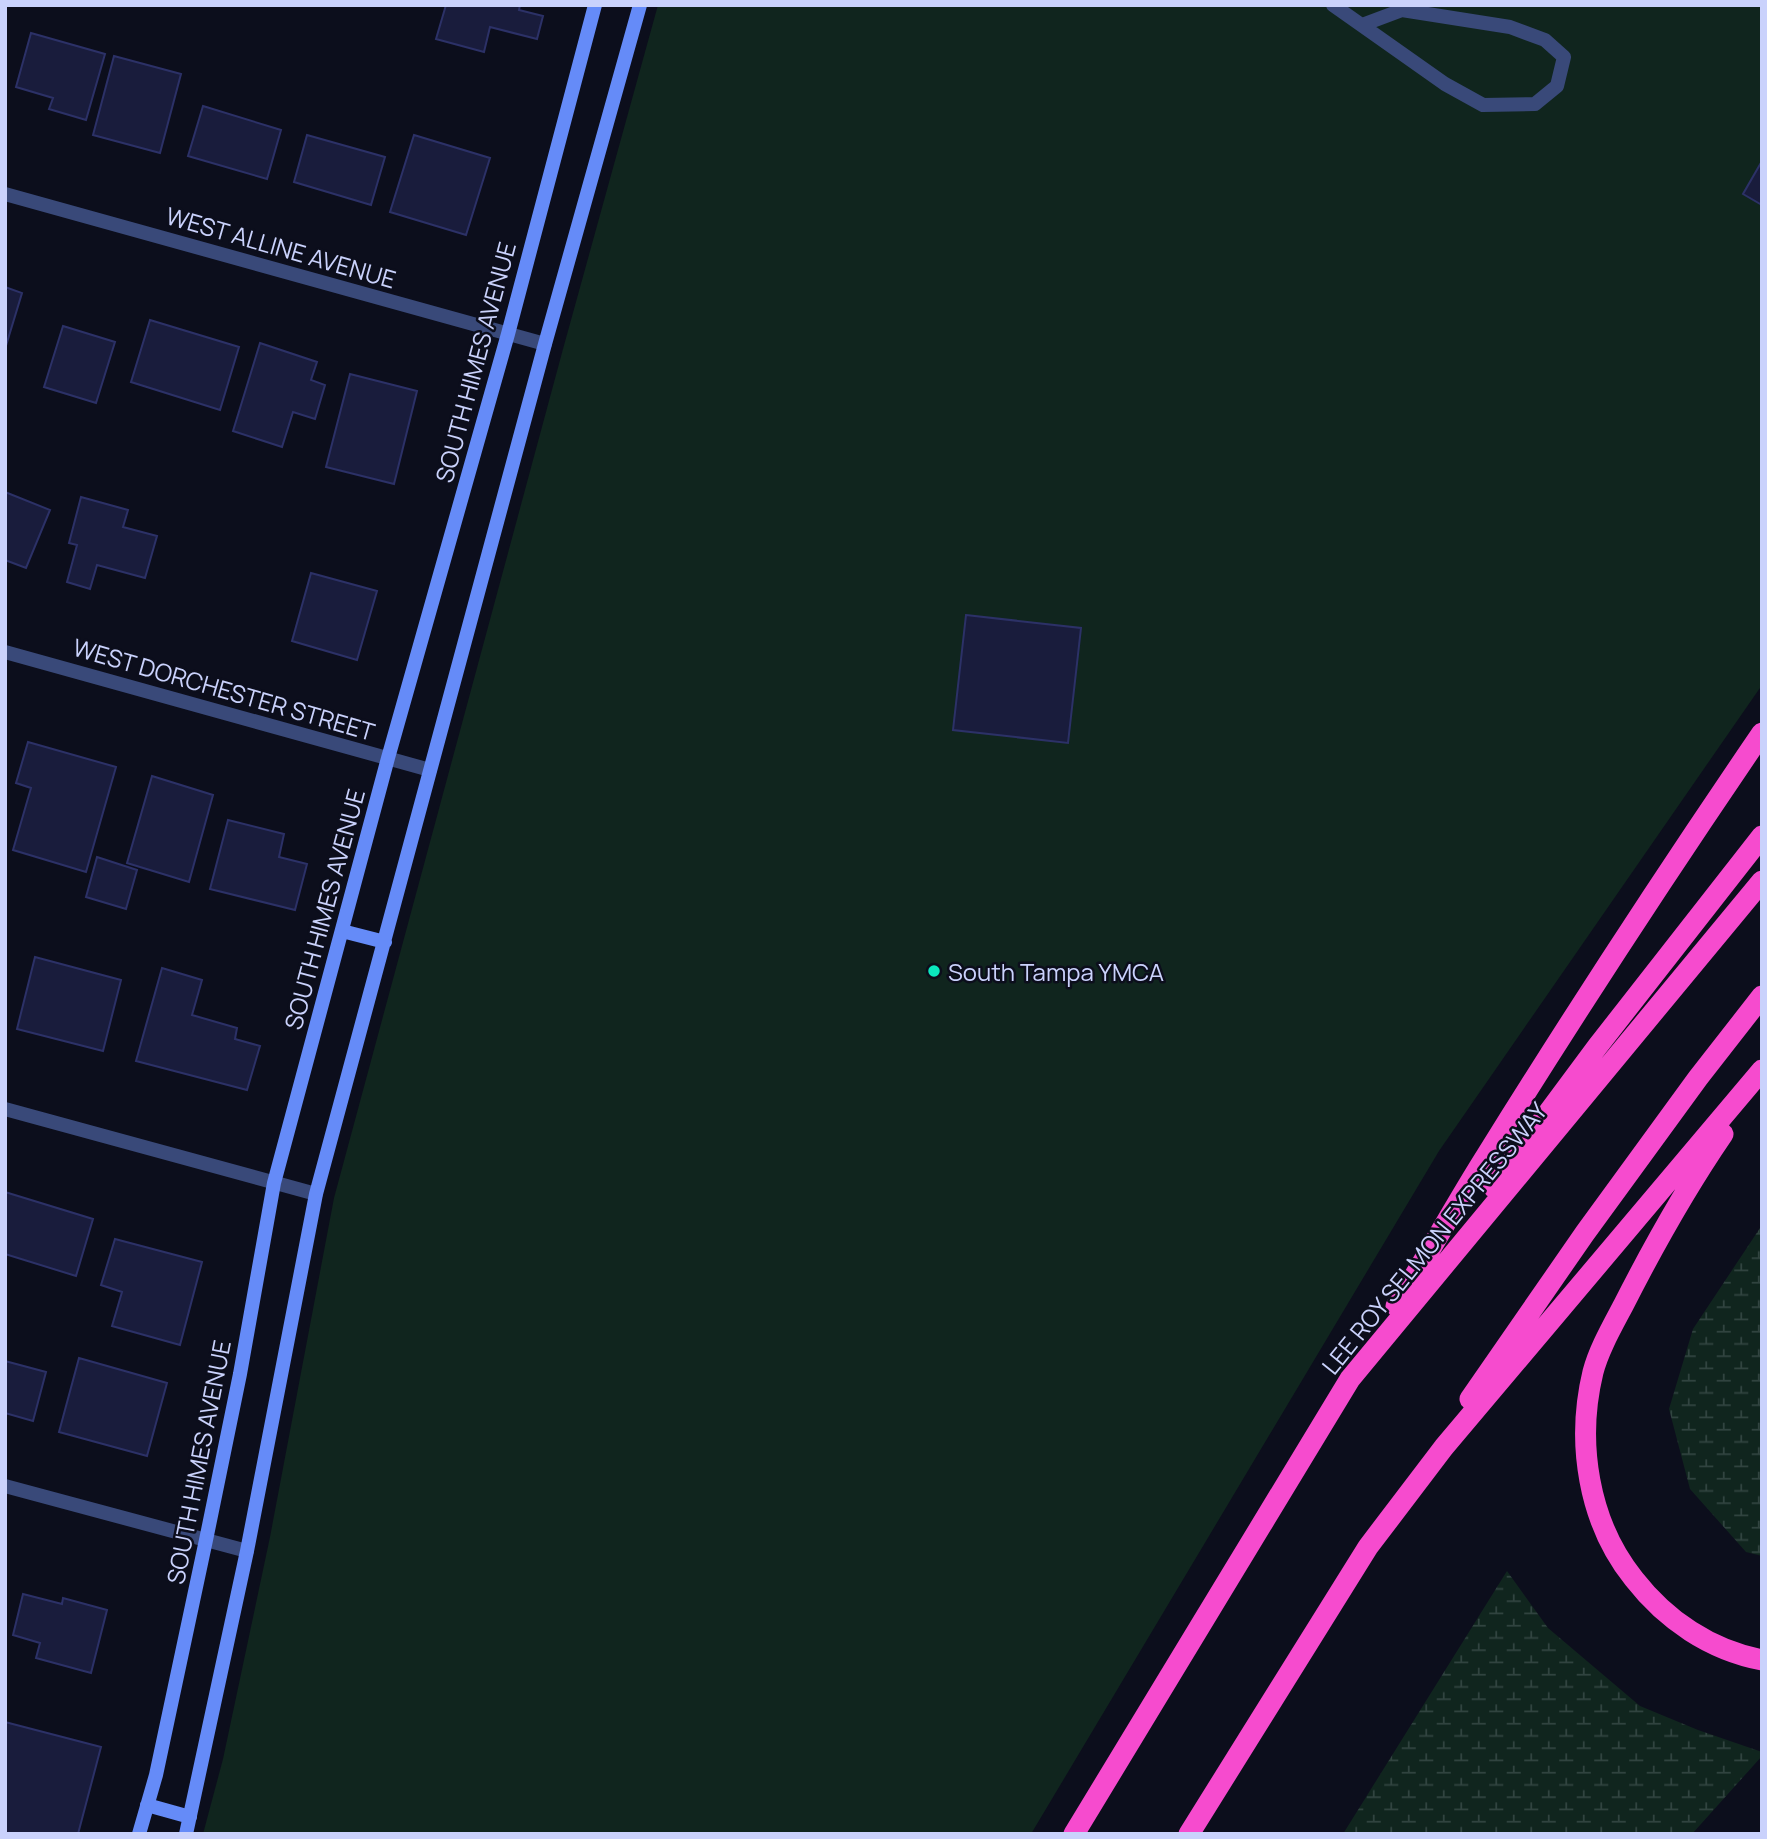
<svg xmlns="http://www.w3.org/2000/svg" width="1767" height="1839" font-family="Manrope,sans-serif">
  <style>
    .green { fill: #10251e }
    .wetland { fill: url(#wetland-marsh) }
    .building { fill: #191c3c; stroke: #2c3167; stroke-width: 2 }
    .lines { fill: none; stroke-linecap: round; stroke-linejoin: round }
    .lane { stroke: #394979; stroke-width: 14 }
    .street { stroke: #394979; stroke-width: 14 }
    .secondary { stroke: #658bf8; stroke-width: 14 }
    .highway { stroke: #f64bce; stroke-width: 21 }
    .poi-dot { fill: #0be7be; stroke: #0c0e1c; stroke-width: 2.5 }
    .labels { text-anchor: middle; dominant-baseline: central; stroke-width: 5; stroke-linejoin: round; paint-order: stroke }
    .street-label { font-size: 24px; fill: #cad2fc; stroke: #0c0e1c }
    .poi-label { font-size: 24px; fill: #cad2fc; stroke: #0c0e1c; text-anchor: start }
  </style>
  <defs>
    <pattern id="wetland-marsh" width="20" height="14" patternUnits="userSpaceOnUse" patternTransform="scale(1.75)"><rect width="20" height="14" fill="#10251e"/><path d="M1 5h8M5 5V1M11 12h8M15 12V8" fill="none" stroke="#314440"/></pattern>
  </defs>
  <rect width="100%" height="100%" fill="#0c0e1c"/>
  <path class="green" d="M658,5H1762V685L1439,1151L1031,1834H203L223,1759L270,1537L334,1198L563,349Z"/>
  <path class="wetland" d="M1762,1225V1556L1746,1552L1690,1489L1669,1409L1693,1329Z
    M1507,1571L1548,1628L1640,1706L1698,1730L1762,1752V1756L1692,1834H1343Z"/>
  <path class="building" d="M446,5H520L519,10L543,16L537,39L490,27L484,52L436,39Z
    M31,33L105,54L86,120L49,109L53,98L16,87Z
    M114,56L181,74L160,153L93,135Z
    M203,106L281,130L267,179L188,156Z
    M307,135L385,157L371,205L294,182Z
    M414,135L490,158L466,235L390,212Z
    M1762,161V205L1743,194Z
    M5,287L22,293L5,349Z
    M150,320L239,347L220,410L131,382Z
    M63,326L115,342L96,403L44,387Z
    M260,343L317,362L311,380L325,385L315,419L293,412L282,447L233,431Z
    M350,374L417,391L394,484L326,467Z
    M5,492L50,510L26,568L5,560Z
    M81,497L128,510L123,527L157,536L145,578L97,565L90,589L67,582L77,545L69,543Z
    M311,573L377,591L357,660L292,641Z
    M966,615L1081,628L1068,743L953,730Z
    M28,742L116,767L86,872L13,850L31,788L16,783Z
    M152,776L213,795L189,882L127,863Z
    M228,820L284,834L279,857L307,864L295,910L210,889Z
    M97,857L137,870L126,909L86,897Z
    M35,957L121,980L103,1051L17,1029Z
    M162,968L202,980L192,1015L237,1028L235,1039L260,1046L247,1090L136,1061Z
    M5,1192L93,1219L76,1276L5,1254Z
    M115,1239L202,1262L180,1345L112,1326L122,1292L101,1285Z
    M79,1358L167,1383L147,1456L59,1432Z
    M5,1361L46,1372L33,1421L5,1413Z
    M23,1594L62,1604L63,1598L107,1610L91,1673L36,1658L40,1643L13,1635Z
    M5,1722L101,1747L78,1834H5Z"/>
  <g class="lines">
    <path class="lane" d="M1333,5L1445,84L1483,105L1535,104L1557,86L1564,57L1545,40L1510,27L1402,10L1362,25"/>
    <path class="street" d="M5,194L545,344
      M5,652L430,770
      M5,1109L316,1194
      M5,1486L247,1551"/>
    <path class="secondary" d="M342,931L385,942
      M147,1805L190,1817
      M139,1834L156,1775L206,1540L240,1374L274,1183L388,758L508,334L595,5
      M186,1834L247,1551L316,1194L545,344L640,5"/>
    <path class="highway" d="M1723,1134C1686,1188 1654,1245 1624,1304C1613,1325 1599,1349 1593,1372C1576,1442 1588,1522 1634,1579C1666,1620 1710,1650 1762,1660
      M1493,1187L1597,1047L1762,836
      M1396,1306C1427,1257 1455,1205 1486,1156C1575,1013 1667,872 1762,733
      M1470,1399L1585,1233L1698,1078L1762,996
      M1074,1834L1350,1379L1762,881
      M1189,1834L1368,1547L1444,1447L1762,1070"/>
  </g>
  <circle class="poi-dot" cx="934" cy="971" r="7"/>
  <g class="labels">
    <g class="street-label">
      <text transform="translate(281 247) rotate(16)">WEST ALLINE AVENUE</text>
      <text transform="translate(475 362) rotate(-75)">SOUTH HIMES AVENUE</text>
      <text transform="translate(224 689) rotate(16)">WEST DORCHESTER STREET</text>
      <text transform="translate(324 909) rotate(-75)">SOUTH HIMES AVENUE</text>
      <text transform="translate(1434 1238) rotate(-51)">LEE ROY SELMON EXPRESSWAY</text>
      <text transform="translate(198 1462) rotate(-79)">SOUTH HIMES AVENUE</text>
    </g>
    <g class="poi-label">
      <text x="948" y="971">South Tampa YMCA</text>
    </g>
  </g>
  <rect width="1767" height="1839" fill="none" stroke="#cad2fc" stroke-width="14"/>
</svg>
